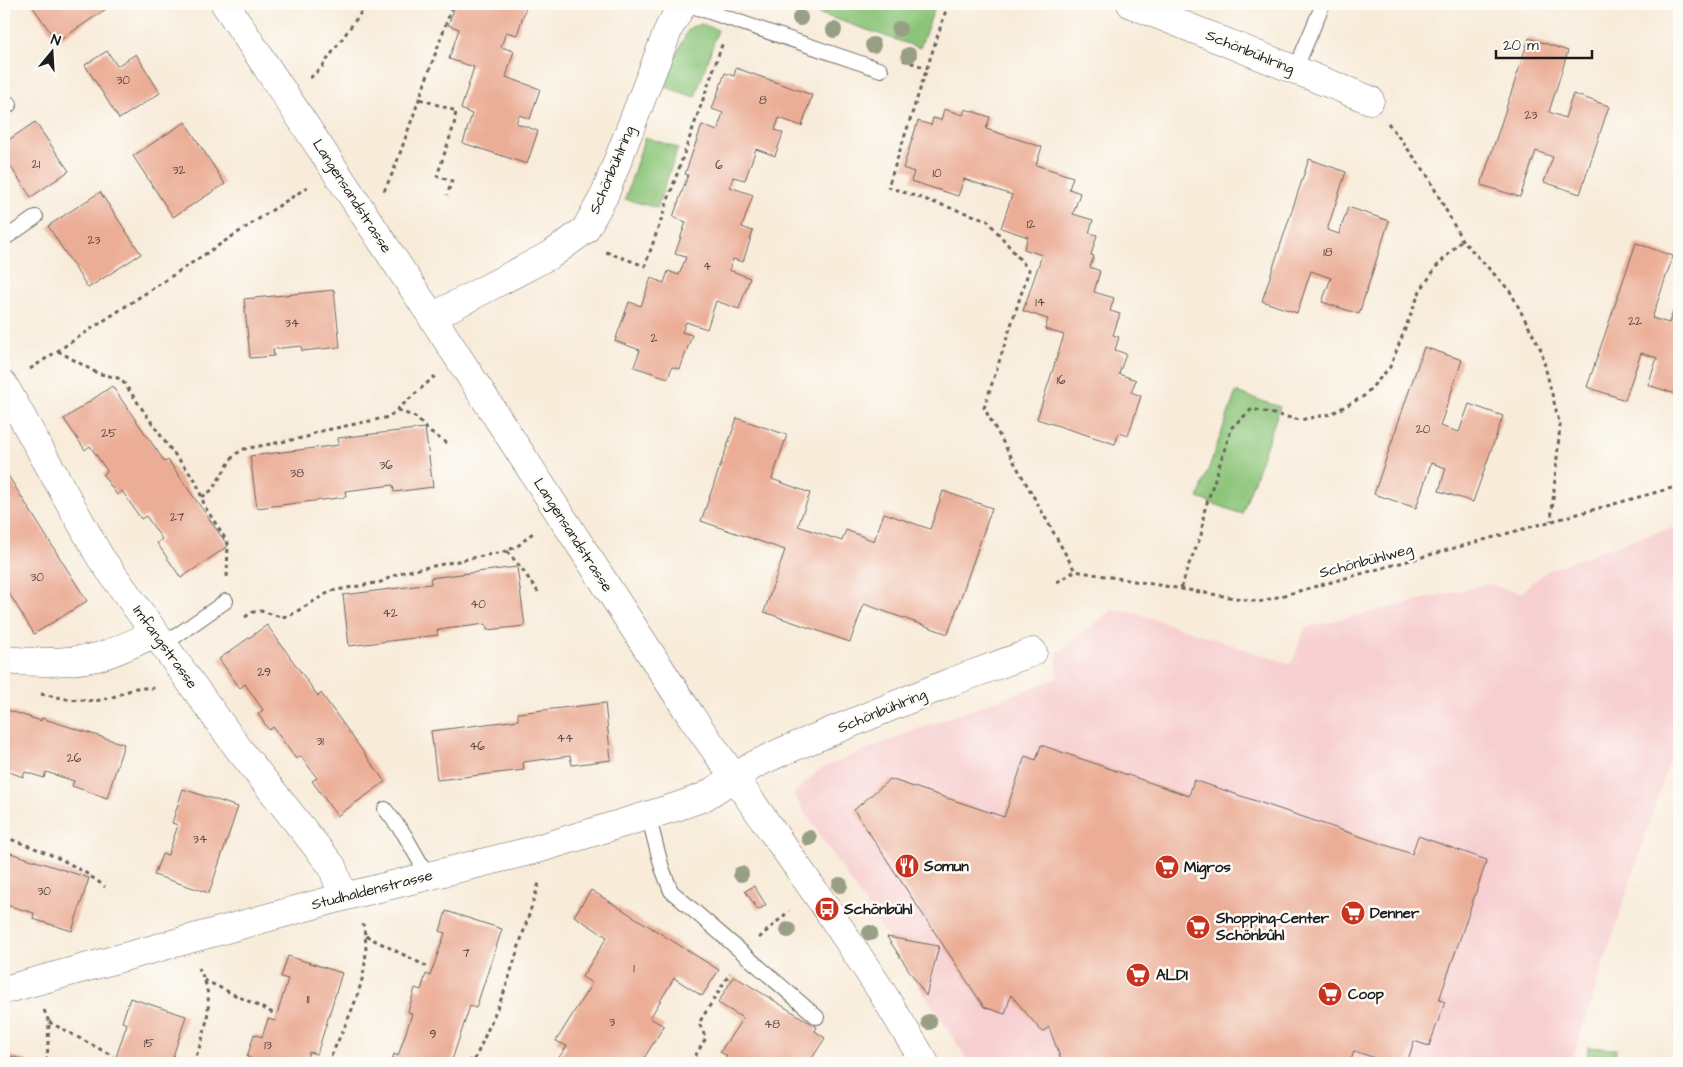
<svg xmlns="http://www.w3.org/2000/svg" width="1683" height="1067" font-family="'Architects Daughter',sans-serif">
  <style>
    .built { fill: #f7cfd0 }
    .green { fill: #8cc579; stroke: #54704a }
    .building { fill: #ebad96 }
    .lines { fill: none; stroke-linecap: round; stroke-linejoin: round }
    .service-casing { stroke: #69645e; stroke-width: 16 }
    .minor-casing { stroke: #69645e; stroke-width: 29 }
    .tertiary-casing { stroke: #69645e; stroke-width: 29 }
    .path { stroke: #69645e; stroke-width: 3; stroke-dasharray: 4 4; stroke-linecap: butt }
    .service { stroke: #fff; stroke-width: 14 }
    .minor { stroke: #fff; stroke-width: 28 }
    .tertiary { stroke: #fff; stroke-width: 28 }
    .tree { fill: #989f85 }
    .labels { text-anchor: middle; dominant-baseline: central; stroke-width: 5; stroke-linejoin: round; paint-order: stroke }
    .number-label { font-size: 12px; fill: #50403a }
    .street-label { font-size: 15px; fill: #1c1c1c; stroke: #fdfcf7 }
    .poi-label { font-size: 15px; font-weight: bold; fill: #1c1c1c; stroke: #fdfcf7; text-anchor: start }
  </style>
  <rect width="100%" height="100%" fill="#fdfcf7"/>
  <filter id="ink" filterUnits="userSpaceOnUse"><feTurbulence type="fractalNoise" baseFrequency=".02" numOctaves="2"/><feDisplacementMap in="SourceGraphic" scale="10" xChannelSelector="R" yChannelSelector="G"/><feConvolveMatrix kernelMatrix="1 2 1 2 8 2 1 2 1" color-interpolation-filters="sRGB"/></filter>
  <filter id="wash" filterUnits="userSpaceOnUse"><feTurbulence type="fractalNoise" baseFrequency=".0096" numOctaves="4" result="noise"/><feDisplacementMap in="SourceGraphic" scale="20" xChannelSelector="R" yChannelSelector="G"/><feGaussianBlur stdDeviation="1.12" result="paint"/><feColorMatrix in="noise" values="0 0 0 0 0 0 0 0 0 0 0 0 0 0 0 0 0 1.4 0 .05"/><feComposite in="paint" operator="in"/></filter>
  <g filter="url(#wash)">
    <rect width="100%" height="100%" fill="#f8ebd9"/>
    <path class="built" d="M1679,526V656L1678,661H1679V733L1571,1063H970L793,794L818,771L834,763L928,725L1058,678L1056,658L1058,652L1113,609L1145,616L1287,663H1292L1305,628L1487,584L1522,593L1530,584L1549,570L1627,541Z"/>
    <path class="green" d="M791,4H936L920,48Z
      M702,24L718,30L695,97L662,86L687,32L691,27Z
      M645,137L678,148L657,208L625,199Z
      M1236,392L1280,407L1242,514L1198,498Z
      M1588,1047L1616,1049L1615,1063H1587Z"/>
    <g id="blocks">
      <path class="building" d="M31,4H103L106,9L57,42Z
        M456,4H527L517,35L506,32L501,47L514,51L506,77L540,89L530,119L519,115L516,123L538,131L527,164L463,143L472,114L461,109L474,67L449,59L459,29L448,25Z
        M1529,38L1568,51L1549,112L1565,118L1573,94L1609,106L1580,194L1544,182L1553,157L1536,151L1520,197L1481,185Z
        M107,51L117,66L136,54L160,93L119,119L85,65Z
        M736,68L812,95L802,126L779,118L775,130L783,133L775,156L756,149L745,180L733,177L730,187L753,195L742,227L753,231L743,262L733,259L729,270L750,278L739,309L716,301L707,329L686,322L682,332L692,335L680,369L672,367L668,378L634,367L640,350L615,341L629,302L641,306L651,278L664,283L668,271L679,275L686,257L675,254L686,222L673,217L688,175L685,174L702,125L717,131L723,113L712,109L725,73L734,76Z
        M944,109L963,115L965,109L990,117L986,129L1042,147L1036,165L1073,177L1069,189L1080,193L1073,214L1093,220L1089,233L1097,235L1091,255L1094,256L1090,267L1100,271L1094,292L1114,298L1110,311L1120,314L1113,335L1119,337L1115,350L1126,354L1119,374L1136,380L1131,392L1141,396L1128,436L1119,433L1115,444L1037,419L1064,335L1045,329L1048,319L1023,311L1042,255L1024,249L1028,237L1001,228L1012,195L964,179L958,196L911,181L914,172L903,168L918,121L931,125L933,118L941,120Z
        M35,122L69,171L31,197L4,157V143Z
        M185,122L225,184L173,217L133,156Z
        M1309,159L1346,172L1327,230L1339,234L1348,207L1389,221L1359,314L1322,302L1331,278L1311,271L1297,313L1262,301Z
        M100,192L141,254L88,288L48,226Z
        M1636,243L1673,256L1652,318L1669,323L1679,294V395L1648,385L1657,358L1641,353L1625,400L1587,387Z
        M334,290L340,347L302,351L301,346L273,349L274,356L250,358L244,299Z
        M1424,347L1462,360L1440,426L1459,432L1469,404L1503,416L1473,502L1439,491L1446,468L1431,463L1416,508L1374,494Z
        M112,386L165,462L168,460L228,546L181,578L157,543L162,539L146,516L141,519L122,491L117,495L103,475L107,471L90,446L85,450L64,419Z
        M737,418L787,435L772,479L810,493L798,526L842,541L846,530L874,541L884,513L930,529L943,491L992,508L948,634L864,604L850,642L764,612L785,550L701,521Z
        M425,428L433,487L394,492L393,485L345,491L346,497L257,508L250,456L339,445L338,438Z
        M4,469L87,601L34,634L4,585Z
        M517,567L525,626L487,630L486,624L437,630L438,635L349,646L343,595L431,584L430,578Z
        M267,625L318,696L321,693L385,782L337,816L312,781L317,778L301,756L296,759L273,727L269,730L258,714L263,710L245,684L240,688L219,659Z
        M605,703L611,760L572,765L570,756L523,762L524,770L437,780L431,731L518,720V713Z
        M4,709L41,721V718L124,744L107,798L72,786L74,781L46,772L44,778L25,772L23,777L4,770Z
        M1041,745L1189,796L1194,780L1412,854L1418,836L1487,860L1439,1000L1445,1002L1429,1046L1414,1041L1407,1063H1390L1354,1051L1350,1063H1062L1049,1027L1042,1032L1011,995L1005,1014L984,1007L854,810L890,779L1004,817L1025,756L1036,760Z
        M183,789L238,807L209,893L154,875L162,854L168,855L178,825L172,823Z
        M4,851L89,878L72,931L33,919L34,913L6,905L4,912Z
        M754,886L766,905L758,910L745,891Z
        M591,890L719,970L702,996L674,978L650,1018L664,1026L641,1063H555L567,1046L556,1041L592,983L582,977L607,937L574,916Z
        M446,911L502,929L476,1008L470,1006L451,1063H391L394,1054L398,1056L412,1014L408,1012L415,988L421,990L426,974L430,976L445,933L440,931Z
        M887,937L939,946L926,996Z
        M288,956L342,973L317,1054L309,1052L306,1063H251L252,1059L247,1057L254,1034L262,1037L268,1019L275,1021L288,979L281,977Z
        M1678,970H1679V1063H1677L1675,1014Z
        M734,976L817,1027L815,1031L825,1038L809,1063H723L727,1056L720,1052L743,1018L718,1003Z
        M130,998L186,1016L171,1063H114L127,1024L122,1022Z
        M4,1054L27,1061L26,1063H4Z"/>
    </g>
  </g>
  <g filter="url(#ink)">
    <use href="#blocks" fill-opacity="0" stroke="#69645e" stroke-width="1"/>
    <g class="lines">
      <defs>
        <path id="service" d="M686,4L881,70
          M1295,70L1323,4
          M4,109L10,104
          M4,239L36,217
          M163,645L226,601
          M385,809L404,834L428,876
          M648,815L662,868L671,891L817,1017"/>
        <path id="minor" d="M1131,4L1370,100
          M432,317L552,254L585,230L604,196L669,28L683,4
          M4,385L100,557L238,748L332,866L343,897
          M4,660C34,663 68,663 97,657C117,652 136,642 155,633
          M4,990L343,897L534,850L676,807L704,797L754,765L779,753L951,682L1033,652"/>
        <path id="tertiary" d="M225,4L432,317L691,716L827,909L880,989L925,1063"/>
      </defs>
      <use href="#service" class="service-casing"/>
      <use href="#minor" class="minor-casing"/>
      <use href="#tertiary" class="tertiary-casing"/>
      <path class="path" d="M948,4L888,187L987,220L1029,270L984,408L1075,571
        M903,60L927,68
        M310,78L322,67L367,4
        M420,99L456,111L454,125L437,176L452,181L447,195
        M1388,123L1426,173L1462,240L1510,291L1541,350L1560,426L1551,521
        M384,191L394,170L453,4
        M606,252L645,266L723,42
        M58,351L97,373L118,378L124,383L168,446L196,481L205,507L228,543L227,578
        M30,369L309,186
        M398,410L415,417L431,433L447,443
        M202,497L212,490L234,455L244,449L307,437L317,432L389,417L435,376
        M507,551L522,569L538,592
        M1057,582L1075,571L1259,602L1679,486
        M1181,588L1189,564L1201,536L1204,512L1232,427L1252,409L1300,420L1331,414L1364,396L1390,367L1420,291L1437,266L1462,240
        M245,617L253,612L261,611L281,617L289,616L331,591L381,582L399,573L507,551L519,545L535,531
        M41,694L67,699L95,701L110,698L136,688H157
        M4,837C39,849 76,863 105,887
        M366,936L430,968
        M759,938L789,911
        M204,980L273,1013
        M44,1010L49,1022L47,1063
        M49,1022L113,1056
        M193,1063C202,1044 212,1011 207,990C206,982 202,975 199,968
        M328,1063C347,1019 375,974 363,924
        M470,1063L471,1058L475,1059L505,990L540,880
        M691,1063L706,1038L699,1023L730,973"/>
      <use href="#service" class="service"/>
      <use href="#minor" class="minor"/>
      <use href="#tertiary" class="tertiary"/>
    </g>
    <g class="tree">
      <circle cx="800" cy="18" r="8"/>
      <circle cx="899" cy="29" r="8"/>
      <circle cx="834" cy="30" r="8"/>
      <circle cx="873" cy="45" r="8"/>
      <circle cx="909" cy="55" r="8"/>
      <circle cx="809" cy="838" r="8"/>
      <circle cx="741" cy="874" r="8"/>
      <circle cx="840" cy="885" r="8"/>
      <circle cx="788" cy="930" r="8"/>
      <circle cx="870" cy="933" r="8"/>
      <circle cx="929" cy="1022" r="8"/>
    </g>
  </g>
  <defs>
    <symbol id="restaurant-disc" viewBox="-11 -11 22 22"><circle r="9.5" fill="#c8321e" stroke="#fdfcf7"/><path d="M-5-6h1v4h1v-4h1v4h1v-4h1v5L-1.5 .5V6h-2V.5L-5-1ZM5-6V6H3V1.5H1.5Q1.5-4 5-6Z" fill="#fff"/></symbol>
    <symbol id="supermarket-disc" viewBox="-11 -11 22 22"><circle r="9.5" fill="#c8321e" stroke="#fdfcf7"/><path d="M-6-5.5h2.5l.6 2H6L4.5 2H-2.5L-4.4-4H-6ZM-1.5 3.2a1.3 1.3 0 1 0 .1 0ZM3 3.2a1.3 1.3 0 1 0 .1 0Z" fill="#fff"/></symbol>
    <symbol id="bus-disc" viewBox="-11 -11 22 22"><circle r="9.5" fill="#c8321e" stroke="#fdfcf7"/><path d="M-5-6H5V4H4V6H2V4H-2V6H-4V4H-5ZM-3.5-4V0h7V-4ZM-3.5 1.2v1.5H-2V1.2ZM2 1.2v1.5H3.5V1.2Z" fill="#fff"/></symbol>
  </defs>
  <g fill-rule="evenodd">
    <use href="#restaurant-disc" x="893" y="852" width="28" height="28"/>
    <use href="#supermarket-disc" x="1153" y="853" width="28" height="28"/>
    <use href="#bus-disc" x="813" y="895" width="28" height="28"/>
    <use href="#supermarket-disc" x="1339" y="899" width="28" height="28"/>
    <use href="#supermarket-disc" x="1184" y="913" width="28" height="28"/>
    <use href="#supermarket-disc" x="1124" y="961" width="28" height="28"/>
    <use href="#supermarket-disc" x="1316" y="980" width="28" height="28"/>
  </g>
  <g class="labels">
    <g class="number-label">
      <text x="123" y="80">30</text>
      <text x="763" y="100">8</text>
      <text x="1531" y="115">23</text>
      <text x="36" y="164">21</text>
      <text x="719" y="165">6</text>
      <text x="179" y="170">32</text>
      <text x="937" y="173">10</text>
      <text x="1031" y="224">12</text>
      <text x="94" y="240">23</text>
      <text x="1328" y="252">18</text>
      <text x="707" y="266">4</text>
      <text x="1040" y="302">14</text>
      <text x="1635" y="321">22</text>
      <text x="292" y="323">34</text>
      <text x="654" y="338">2</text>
      <text x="1061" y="380">16</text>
      <text x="1423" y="429">20</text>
      <text x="109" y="433">25</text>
      <text x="386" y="465">36</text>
      <text x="297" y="473">38</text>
      <text x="177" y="517">27</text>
      <text x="37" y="577">30</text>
      <text x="478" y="604">40</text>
      <text x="390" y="613">42</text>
      <text x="264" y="672">29</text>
      <text x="565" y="738">44</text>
      <text x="320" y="741">31</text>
      <text x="477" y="746">46</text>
      <text x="74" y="758">26</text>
      <text x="200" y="839">34</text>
      <text x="44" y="891">30</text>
      <text x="466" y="953">7</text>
      <text x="634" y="968">1</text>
      <text x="308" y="999">11</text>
      <text x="612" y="1022">3</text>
      <text x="772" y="1024">48</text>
      <text x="433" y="1034">9</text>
      <text x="149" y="1043">15</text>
      <text x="268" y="1045">13</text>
    </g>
    <g class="street-label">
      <text transform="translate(1250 52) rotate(22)">Schönbühlring</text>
      <text transform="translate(612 170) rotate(-67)">Schönbühlring</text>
      <text transform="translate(352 196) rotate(57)">Langensandstrasse</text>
      <text transform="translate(573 535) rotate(57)">Langensandstrasse</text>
      <text transform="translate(1366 561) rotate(-15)">Schönbühlweg</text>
      <text transform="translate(165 647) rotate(54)">Imfangstrasse</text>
      <text transform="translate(882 711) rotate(-22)">Schönbühlring</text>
      <text transform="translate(372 890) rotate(-14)">Studhaldenstrasse</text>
    </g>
    <g class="poi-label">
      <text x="924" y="866">Somun</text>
      <text x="1184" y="867">Migros</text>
      <text x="844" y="909">Schönbühl</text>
      <text x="1370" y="913">Denner</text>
      <text x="1216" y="918">Shopping-Center<tspan x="1216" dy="17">Schönbühl</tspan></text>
      <text x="1156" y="975">ALDI</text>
      <text x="1348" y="994">Coop</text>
    </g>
  </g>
  <rect width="1683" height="1067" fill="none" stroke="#fdfcf7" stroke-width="20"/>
  <g transform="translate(52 52) rotate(18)" stroke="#fdfcf7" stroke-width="4" paint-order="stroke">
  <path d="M0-4L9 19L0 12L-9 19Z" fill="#1c1c1c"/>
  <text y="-8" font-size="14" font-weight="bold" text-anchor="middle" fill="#1c1c1c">N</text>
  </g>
  <path d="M1496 50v8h96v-8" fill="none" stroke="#1c1c1c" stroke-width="2.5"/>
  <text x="1503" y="50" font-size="15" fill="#1c1c1c" stroke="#fdfcf7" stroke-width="4" paint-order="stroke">20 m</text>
</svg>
